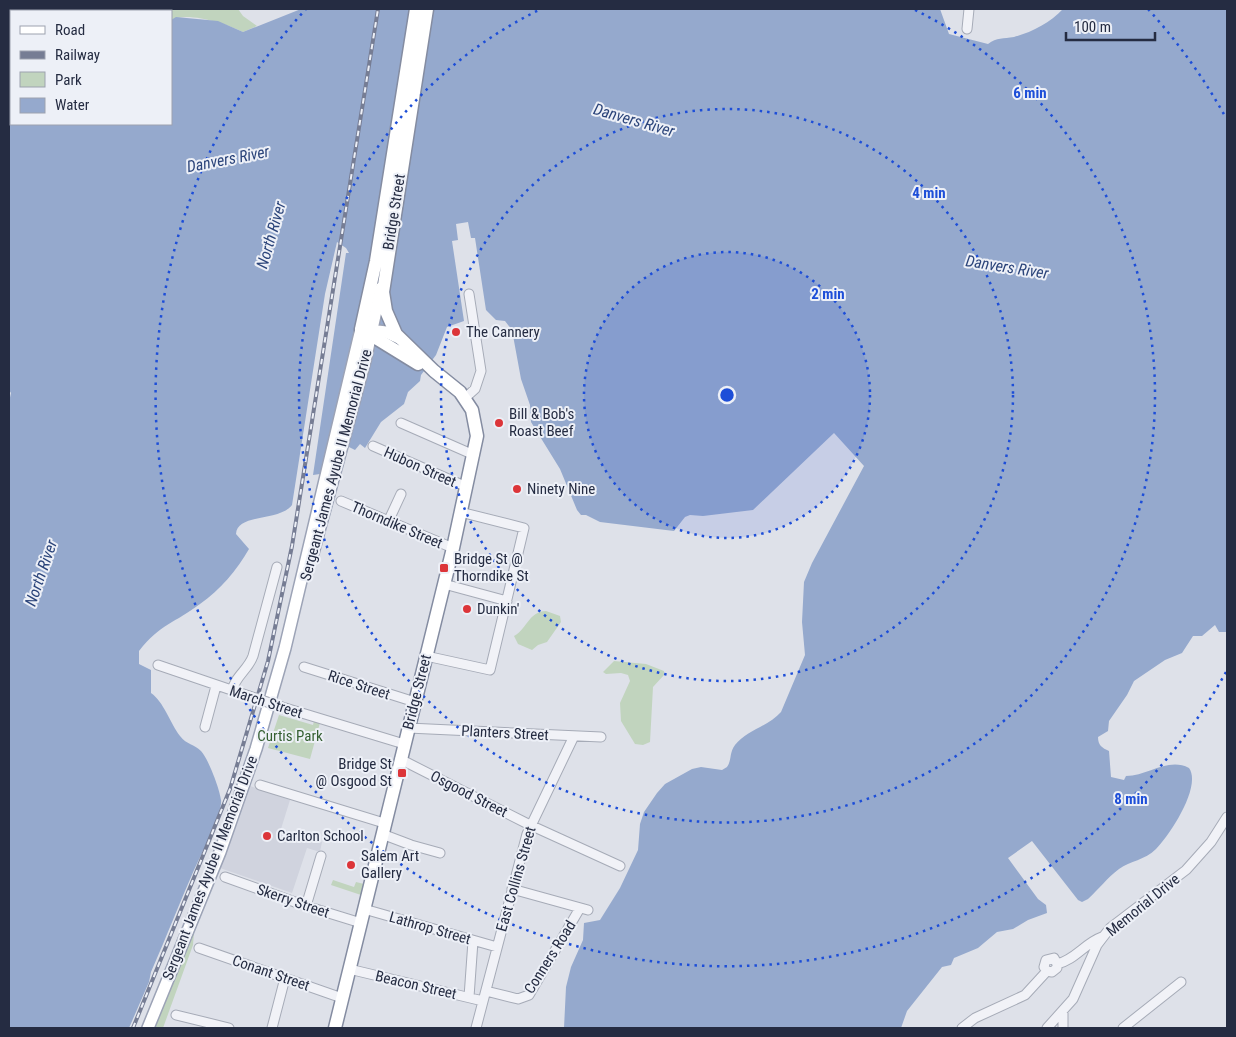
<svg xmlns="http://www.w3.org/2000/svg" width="1236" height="1037" font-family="'Roboto Condensed',sans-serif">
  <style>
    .built { fill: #d0d3de }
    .green { fill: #c1d4be }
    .water { fill: #95a9cd }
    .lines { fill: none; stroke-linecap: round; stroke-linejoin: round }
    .minor-casing { stroke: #a6abb7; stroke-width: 11 }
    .major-casing { stroke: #9ca3b6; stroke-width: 14 }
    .highway-casing { stroke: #848ca1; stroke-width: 15 }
    .minor { stroke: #f1f2f7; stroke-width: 9 }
    .major { stroke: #fff; stroke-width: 11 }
    .highway { stroke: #fff; stroke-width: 12 }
    .rail-casing { stroke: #767d94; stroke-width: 4 }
    .rail { stroke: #edf0f7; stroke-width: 2; stroke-dasharray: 5.5; stroke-linecap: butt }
    .minor-bridge-casing { stroke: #a6abb7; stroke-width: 11; stroke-linecap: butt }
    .minor-bridge { stroke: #f1f2f7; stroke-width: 9 }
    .ring { fill: none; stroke: #1d4ed8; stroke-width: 2.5; stroke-dasharray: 2.5 5 }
    .poi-dot { fill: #dc3539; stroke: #edf0f7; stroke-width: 2 }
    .labels { text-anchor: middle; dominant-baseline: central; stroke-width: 4; stroke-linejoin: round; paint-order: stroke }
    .street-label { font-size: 15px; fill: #252c42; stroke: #edf0f7 }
    .poi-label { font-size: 15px; fill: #252c42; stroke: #edf0f7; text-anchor: start }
    .park-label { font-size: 15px; fill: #345f31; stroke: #edf0f7 }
    .water-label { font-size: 16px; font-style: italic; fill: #2b447a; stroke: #edf0f7 }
    .centre { fill: #1d4ed8; stroke: #edf0f7; stroke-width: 2.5 }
    .ring-label { font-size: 15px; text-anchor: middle; font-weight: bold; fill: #1d4ed8; stroke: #edf0f7; stroke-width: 4; stroke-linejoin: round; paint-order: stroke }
  </style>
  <rect width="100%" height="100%" fill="#dee1e9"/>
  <path class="built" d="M250,786L290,800L281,829L322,842L320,852L307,848L292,893L220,868Z"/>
  <path class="green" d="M55,9H238L243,16L257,26L243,32C228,24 187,11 171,20V11H55Z
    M546,611L560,616L561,622L547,642L538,645L532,650L518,644L514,636C528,628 528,612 546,611Z
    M614,661L646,664L664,671V675L653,687L650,742L643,745L635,744L621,721L620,703L630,681L628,675L621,673L606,674L603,672Z
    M279,715L313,725L315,717L321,719L310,759L268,748Z
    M333,880L354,887L356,882L364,884L361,895L331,885Z
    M194,932L193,945L163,1028H155Z"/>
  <path class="water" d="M9,9H55V11H11V124H171V20L176,17L218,21L243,32L301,9H940L949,34L988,44C997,37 1003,39 1014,37C1032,32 1050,23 1063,9H1227V632H1219L1215,625L1202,636H1193L1182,653L1165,660L1134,681L1127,695L1109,721L1108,731L1098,737C1098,745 1102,748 1109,751L1111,777L1124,780L1126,776C1148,776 1168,757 1189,768C1202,786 1170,835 1156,849C1145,860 1130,861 1119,869C1107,878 1099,889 1088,899L1082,902L1078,900L1032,841L1008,858L1038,899L1046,905L1047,913L1028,920L1013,929L997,932L978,948L954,958L951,965L942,967L907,1011L901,1028H564L566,987L571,967L583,940L584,923L600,920L620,888L638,850L640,824L644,812L657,793L665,784L692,769L701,767L722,770L727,767C732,760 729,753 735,745C747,730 769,726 781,712L805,655L802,622L804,582L812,563L864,466L834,433L753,510L703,516L690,515L685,517L674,531L600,522L586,515H581L577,510L560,469L531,422L530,405L521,379L512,330L505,321L496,320L486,310L475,238H471L468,222L456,224L458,240L452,241L464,321L447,327L436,355L421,375L420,381L408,392L404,404L381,422L365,448L360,444L355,450L349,447L320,474L313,475L346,253H349L346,248L337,242L325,294L292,505C279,522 237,513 236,534L249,549C237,570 220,590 200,604C175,623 160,624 139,651V664L151,670V693C164,702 170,723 180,736C187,745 194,744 201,751C208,758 220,790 221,800C223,812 200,857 194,870C179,904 166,938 151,972L149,982L129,1028H9V402L11,393L9,390Z"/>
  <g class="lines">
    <defs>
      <path id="minor" d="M967,29L969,9
        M465,398L475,389L481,371L469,294
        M401,423L474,455
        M373,446L467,487
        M341,501L453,548
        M388,522L401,494
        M444,584L507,601
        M426,656L490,670L524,528L460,512
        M158,665L249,696
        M304,667L415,702
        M232,691C235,676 248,670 253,656L277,567
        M282,707L404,744
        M205,727L216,686
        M408,728L601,737
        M400,759L530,825L620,866
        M260,785L384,823
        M382,834L411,845L440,853
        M225,877L306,906L361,923
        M512,889L588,910
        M306,906L321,856
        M364,909L497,947
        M199,948L342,998
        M1057,964V968L1052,972L1047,971L1044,967L1046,960L1054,958L1057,964C1075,960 1085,943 1102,937
        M349,969L483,1001
        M486,991L518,999L529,995L580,908
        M469,997L473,941
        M176,1015L229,1028
        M272,1028L285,978
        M476,1028L527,834L574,736
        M962,1028L975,1018L1025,995L1047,971
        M1047,1028L1073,999L1097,945L1110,928L1186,870L1211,842L1227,817
        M1063,1028V1013
        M1123,1028L1181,982"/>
      <path id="major" d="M313,553L365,361L381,288
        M148,1028L220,852L256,749L285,648L361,329L386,332L399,338"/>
      <path id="highway" d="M416,9L376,261L361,329L418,364
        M335,1028L453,548L477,436L472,410L460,392L434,371L396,334L386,311L383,292L427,9"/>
    </defs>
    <use href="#minor" class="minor-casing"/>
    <use href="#major" class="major-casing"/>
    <use href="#highway" class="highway-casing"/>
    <use href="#minor" class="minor"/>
    <use href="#major" class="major"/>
    <use href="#highway" class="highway"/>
    <defs>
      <path id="rail" d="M133,1028L230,789L268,661L292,546L378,9"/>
    </defs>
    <use href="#rail" class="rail-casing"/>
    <use href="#rail" class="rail"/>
    <defs>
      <path id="minor-bridge" d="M249,696L282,707"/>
    </defs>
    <use href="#minor-bridge" class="minor-bridge-casing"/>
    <use href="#minor-bridge" class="minor-bridge"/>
  </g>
  <circle cx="727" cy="395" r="143" fill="#1d4ed8" fill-opacity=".12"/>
  <g class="ring">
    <circle cx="727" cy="395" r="143"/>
    <circle cx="727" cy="395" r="286"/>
    <path d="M915 10A428 428 0 1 1 539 10"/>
    <path d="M1226 672A571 571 0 1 1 306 9M1148 9A571 571 0 0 1 1226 118"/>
  </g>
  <g class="poi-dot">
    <circle cx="456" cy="332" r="5"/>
    <circle cx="499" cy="423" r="5"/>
    <circle cx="517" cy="489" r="5"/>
    <rect x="439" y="563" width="10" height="10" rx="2.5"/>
    <circle cx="467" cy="609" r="5"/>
    <rect x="397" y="768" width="10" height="10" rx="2.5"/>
    <circle cx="267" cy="836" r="5"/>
    <circle cx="351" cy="865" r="5"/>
  </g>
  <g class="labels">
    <g class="street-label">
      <text transform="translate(394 212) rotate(-81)">Bridge Street</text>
      <text transform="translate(336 465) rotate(-75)">Sergeant James Ayube II Memorial Drive</text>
      <text transform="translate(420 467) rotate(24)">Hubon Street</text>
      <text transform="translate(397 525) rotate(23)">Thorndike Street</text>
      <text transform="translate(359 685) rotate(18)">Rice Street</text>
      <text transform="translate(417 692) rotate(-76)">Bridge Street</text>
      <text transform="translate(266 702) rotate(18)">March Street</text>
      <text transform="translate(505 733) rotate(3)">Planters Street</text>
      <text transform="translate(469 794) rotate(27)">Osgood Street</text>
      <text transform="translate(210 868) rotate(-69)">Sergeant James Ayube II Memorial Drive</text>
      <text transform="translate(516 879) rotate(-74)">East Collins Street</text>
      <text transform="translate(293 901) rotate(19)">Skerry Street</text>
      <text transform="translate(1143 905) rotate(-39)">Memorial Drive</text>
      <text transform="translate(430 928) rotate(16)">Lathrop Street</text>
      <text transform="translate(550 957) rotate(-58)">Conners Road</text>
      <text transform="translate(271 973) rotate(19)">Conant Street</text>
      <text transform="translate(416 985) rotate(13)">Beacon Street</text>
    </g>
    <g class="poi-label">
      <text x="466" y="332">The Cannery</text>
      <text x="509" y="414">Bill &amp; Bob's<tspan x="509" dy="17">Roast Beef</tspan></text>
      <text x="527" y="489">Ninety Nine</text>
      <text x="454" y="559">Bridge St @<tspan x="454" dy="17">Thorndike St</tspan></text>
      <text x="477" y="609">Dunkin'</text>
      <text x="392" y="764" text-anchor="end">Bridge St<tspan x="392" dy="17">@ Osgood St</tspan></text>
      <text x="277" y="836">Carlton School</text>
      <text x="361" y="856">Salem Art<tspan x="361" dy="17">Gallery</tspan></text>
    </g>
    <g class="park-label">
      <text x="290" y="736">Curtis Park</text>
    </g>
    <g class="water-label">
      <text transform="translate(634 120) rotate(16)">Danvers River</text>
      <text transform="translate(228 159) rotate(-11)">Danvers River</text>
      <text transform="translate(271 235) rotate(-74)">North River</text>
      <text transform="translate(1007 267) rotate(9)">Danvers River</text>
      <text transform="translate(41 573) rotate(-71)">North River</text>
    </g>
  </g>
  <circle cx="727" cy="395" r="8" class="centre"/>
  <g class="ring-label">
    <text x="1030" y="98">6 min</text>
    <text x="929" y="198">4 min</text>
    <text x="828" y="299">2 min</text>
    <text x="1131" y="804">8 min</text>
  </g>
  <rect width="1236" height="1037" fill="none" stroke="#252c42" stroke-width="20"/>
  <rect x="10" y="10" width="162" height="115" fill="#edf0f7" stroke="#9da2af"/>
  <rect x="20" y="26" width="25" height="8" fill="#ffffff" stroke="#9da2af"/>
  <text x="55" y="35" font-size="15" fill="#252c42">Road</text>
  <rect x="20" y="51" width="25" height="8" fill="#767d94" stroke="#9da2af"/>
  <text x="55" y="60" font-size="15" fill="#252c42">Railway</text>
  <rect x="20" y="72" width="25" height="15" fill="#c1d4be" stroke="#9da2af"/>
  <text x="55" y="85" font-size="15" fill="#252c42">Park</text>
  <rect x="20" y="98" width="25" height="15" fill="#95a9cd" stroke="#9da2af"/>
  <text x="55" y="110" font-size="15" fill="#252c42">Water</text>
  <path d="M1066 32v8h89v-8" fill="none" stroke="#252c42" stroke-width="2.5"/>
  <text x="1074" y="32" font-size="15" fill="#252c42" stroke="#edf0f7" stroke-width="4" paint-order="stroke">100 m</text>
</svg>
